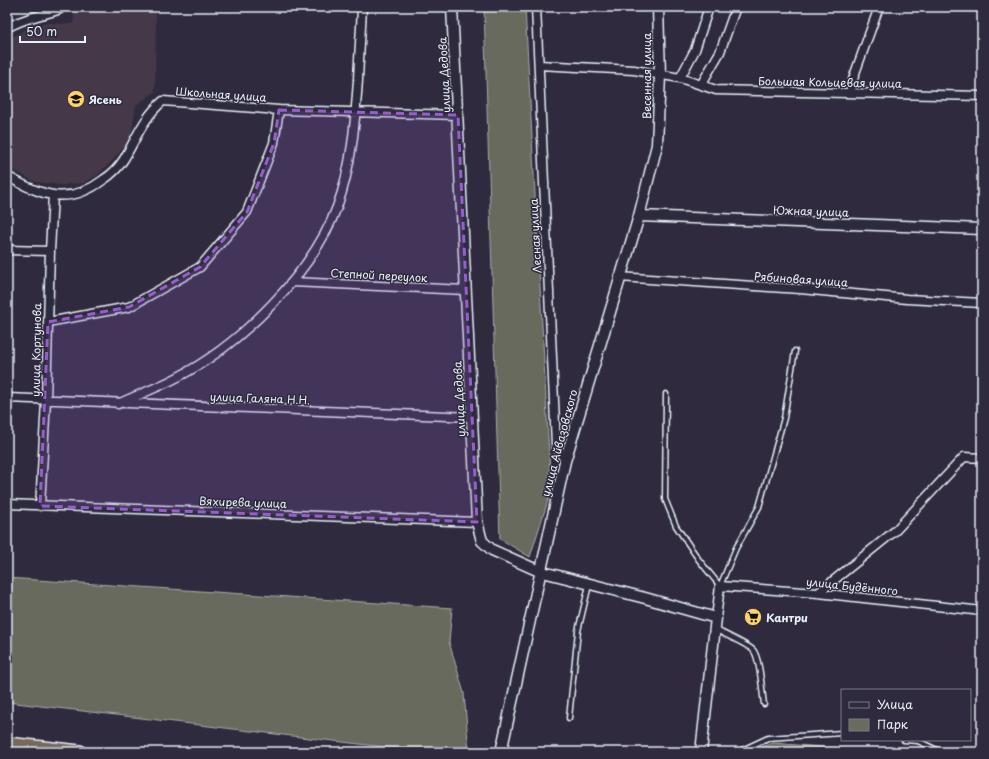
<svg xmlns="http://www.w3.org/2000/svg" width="989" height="759" font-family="'Playpen Sans',sans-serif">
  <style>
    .built { fill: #443949 }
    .green { fill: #686b5d; stroke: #a8aeaa }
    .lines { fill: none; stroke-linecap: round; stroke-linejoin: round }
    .service-casing { stroke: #e8f1f8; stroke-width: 7 }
    .minor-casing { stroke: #e8f1f8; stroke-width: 11 }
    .tertiary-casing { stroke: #e8f1f8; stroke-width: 13 }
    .trunk-casing { stroke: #e8f1f8; stroke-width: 16 }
    .service { stroke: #2f2a3d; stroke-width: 4 }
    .minor { stroke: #2f2a3d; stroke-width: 8 }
    .tertiary { stroke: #2f2a3d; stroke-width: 10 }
    .trunk { stroke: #76695c; stroke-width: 13 }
    .marked { fill: #965dcd; fill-opacity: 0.2; stroke: #965dcd; stroke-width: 3; stroke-dasharray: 8 5; stroke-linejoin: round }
    .labels { text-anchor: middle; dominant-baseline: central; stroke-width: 3; stroke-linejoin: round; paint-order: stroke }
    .street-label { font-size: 11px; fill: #e8f1f8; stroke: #2f2a3d }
    .poi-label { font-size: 11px; font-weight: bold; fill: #e8f1f8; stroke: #2f2a3d; text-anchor: start }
  </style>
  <rect width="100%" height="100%" fill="#2f2a3d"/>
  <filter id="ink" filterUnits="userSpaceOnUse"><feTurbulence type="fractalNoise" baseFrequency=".025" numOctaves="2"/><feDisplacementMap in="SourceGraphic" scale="8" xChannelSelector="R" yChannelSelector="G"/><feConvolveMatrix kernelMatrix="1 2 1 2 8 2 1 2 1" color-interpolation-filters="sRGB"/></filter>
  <g filter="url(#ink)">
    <path class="built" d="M75,7H156L155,92L136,105L132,132L125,145L113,160L96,176L83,183L61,185L35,182L12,169L7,165V41L28,27L49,23L73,24Z"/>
    <path class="green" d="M484,7H525L551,491L530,557L500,539Z
      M7,578L452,608L449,642L464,693L469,752H426L7,702Z
      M773,743L868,751L915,752H753V750Z"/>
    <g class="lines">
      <defs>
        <path id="service" d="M666,394L665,499L676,526L699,560L720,586L736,548L759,507L784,418L795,351
          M715,629C723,634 747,644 753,650C760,657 762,692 764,704
          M569,718L578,631L589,585
          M904,740L918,741L941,752
          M738,752L768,738L842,733"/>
        <path id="minor" d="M536,7L556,445L565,461
          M7,28C24,17 42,16 60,9L61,7
          M539,65L634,70L680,78L716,90L982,96
          M680,78L695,50L709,7
          M701,85L720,52L736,7
          M850,93L854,76L879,7
          M7,176C41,196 69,206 103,180C111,175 119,167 124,159C137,137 144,117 163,101L279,110L458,115
          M7,250L50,251
          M619,277L800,289L907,299L982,303
          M292,282L465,290
          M48,322L129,307L200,267L247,212L274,143L279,110
          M7,398L472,417
          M118,404C137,395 157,388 176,378C239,346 312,274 337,207C352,166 355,123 358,80C359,55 361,31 362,7
          M7,504L477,522
          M40,506L46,401L50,251L53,195
          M818,593L896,530L964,457L982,458
          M716,618L720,586L818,593L982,611"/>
        <path id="tertiary" d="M452,7L477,522L482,541L492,550L539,571L645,598L716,618L701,752
          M639,216L982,229
          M501,752L565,461L639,216L657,145L660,75L658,7"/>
        <path id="trunk" d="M7,744L80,752"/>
      </defs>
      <use href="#service" class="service-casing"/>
      <use href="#minor" class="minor-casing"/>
      <use href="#tertiary" class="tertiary-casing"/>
      <use href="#trunk" class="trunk-casing"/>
      <use href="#service" class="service"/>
      <use href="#minor" class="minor"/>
      <use href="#tertiary" class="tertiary"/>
      <use href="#trunk" class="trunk"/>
    </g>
  </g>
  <path class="marked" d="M279,110L458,115L477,522L40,506L48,322L129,307L200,267L247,212L274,143Z"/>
  <defs>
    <symbol id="school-disc" viewBox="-11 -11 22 22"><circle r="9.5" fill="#ffd166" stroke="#2f2a3d"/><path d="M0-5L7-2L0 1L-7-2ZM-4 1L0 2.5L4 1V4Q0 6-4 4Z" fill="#111"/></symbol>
    <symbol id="supermarket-disc" viewBox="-11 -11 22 22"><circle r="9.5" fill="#ffd166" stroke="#2f2a3d"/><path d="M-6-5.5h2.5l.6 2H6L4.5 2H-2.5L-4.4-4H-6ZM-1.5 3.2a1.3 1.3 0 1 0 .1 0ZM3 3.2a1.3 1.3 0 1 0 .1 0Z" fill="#111"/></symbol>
  </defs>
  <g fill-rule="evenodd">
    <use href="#school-disc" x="66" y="89" width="20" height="20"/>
    <use href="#supermarket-disc" x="743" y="607" width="20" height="20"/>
  </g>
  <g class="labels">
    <g class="street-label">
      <text transform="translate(444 75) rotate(-93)">улица Дедова</text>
      <text transform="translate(646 76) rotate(-90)">Весенная улица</text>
      <text transform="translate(830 82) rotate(1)">Большая Кольцевая улица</text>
      <text transform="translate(221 94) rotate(4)">Школьная улица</text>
      <text transform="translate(811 211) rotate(2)">Южная улица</text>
      <text transform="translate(535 236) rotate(-93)">Лесная улица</text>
      <text transform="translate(379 275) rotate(3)">Степной переулок</text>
      <text transform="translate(801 279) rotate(4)">Рябиновая улица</text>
      <text transform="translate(36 350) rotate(-89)">улица Кортунова</text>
      <text transform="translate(260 398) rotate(2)">улица Галяна Н.Н.</text>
      <text transform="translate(459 399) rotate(-93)">улица Дедова</text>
      <text transform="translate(559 443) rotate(-75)">улица Айвазовского</text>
      <text transform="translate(243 502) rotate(2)">Вяхирева улица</text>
      <text transform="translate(852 586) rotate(6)">улица Будённого</text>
    </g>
    <g class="poi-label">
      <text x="89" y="99">Ясень</text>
      <text x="766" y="617">Кантри</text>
    </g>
  </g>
  <rect width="989" height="759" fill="none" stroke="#2f2a3d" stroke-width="24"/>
  <rect x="12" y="12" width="965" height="735" fill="none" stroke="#e8f1f8" stroke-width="1.5" filter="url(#ink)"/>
  <rect x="841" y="689" width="130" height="52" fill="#2f2a3d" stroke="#797a88"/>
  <rect x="849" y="702" width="20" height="6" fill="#2f2a3d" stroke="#797a88"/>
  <text x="877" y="709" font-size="12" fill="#e8f1f8">Улица</text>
  <rect x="849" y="719" width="20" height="12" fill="#686b5d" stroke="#797a88"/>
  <text x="877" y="729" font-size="12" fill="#e8f1f8">Парк</text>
  <path d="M20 36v6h65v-6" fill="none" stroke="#e8f1f8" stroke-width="2"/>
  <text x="26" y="36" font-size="12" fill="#e8f1f8" stroke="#2f2a3d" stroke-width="3" paint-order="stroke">50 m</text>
</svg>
